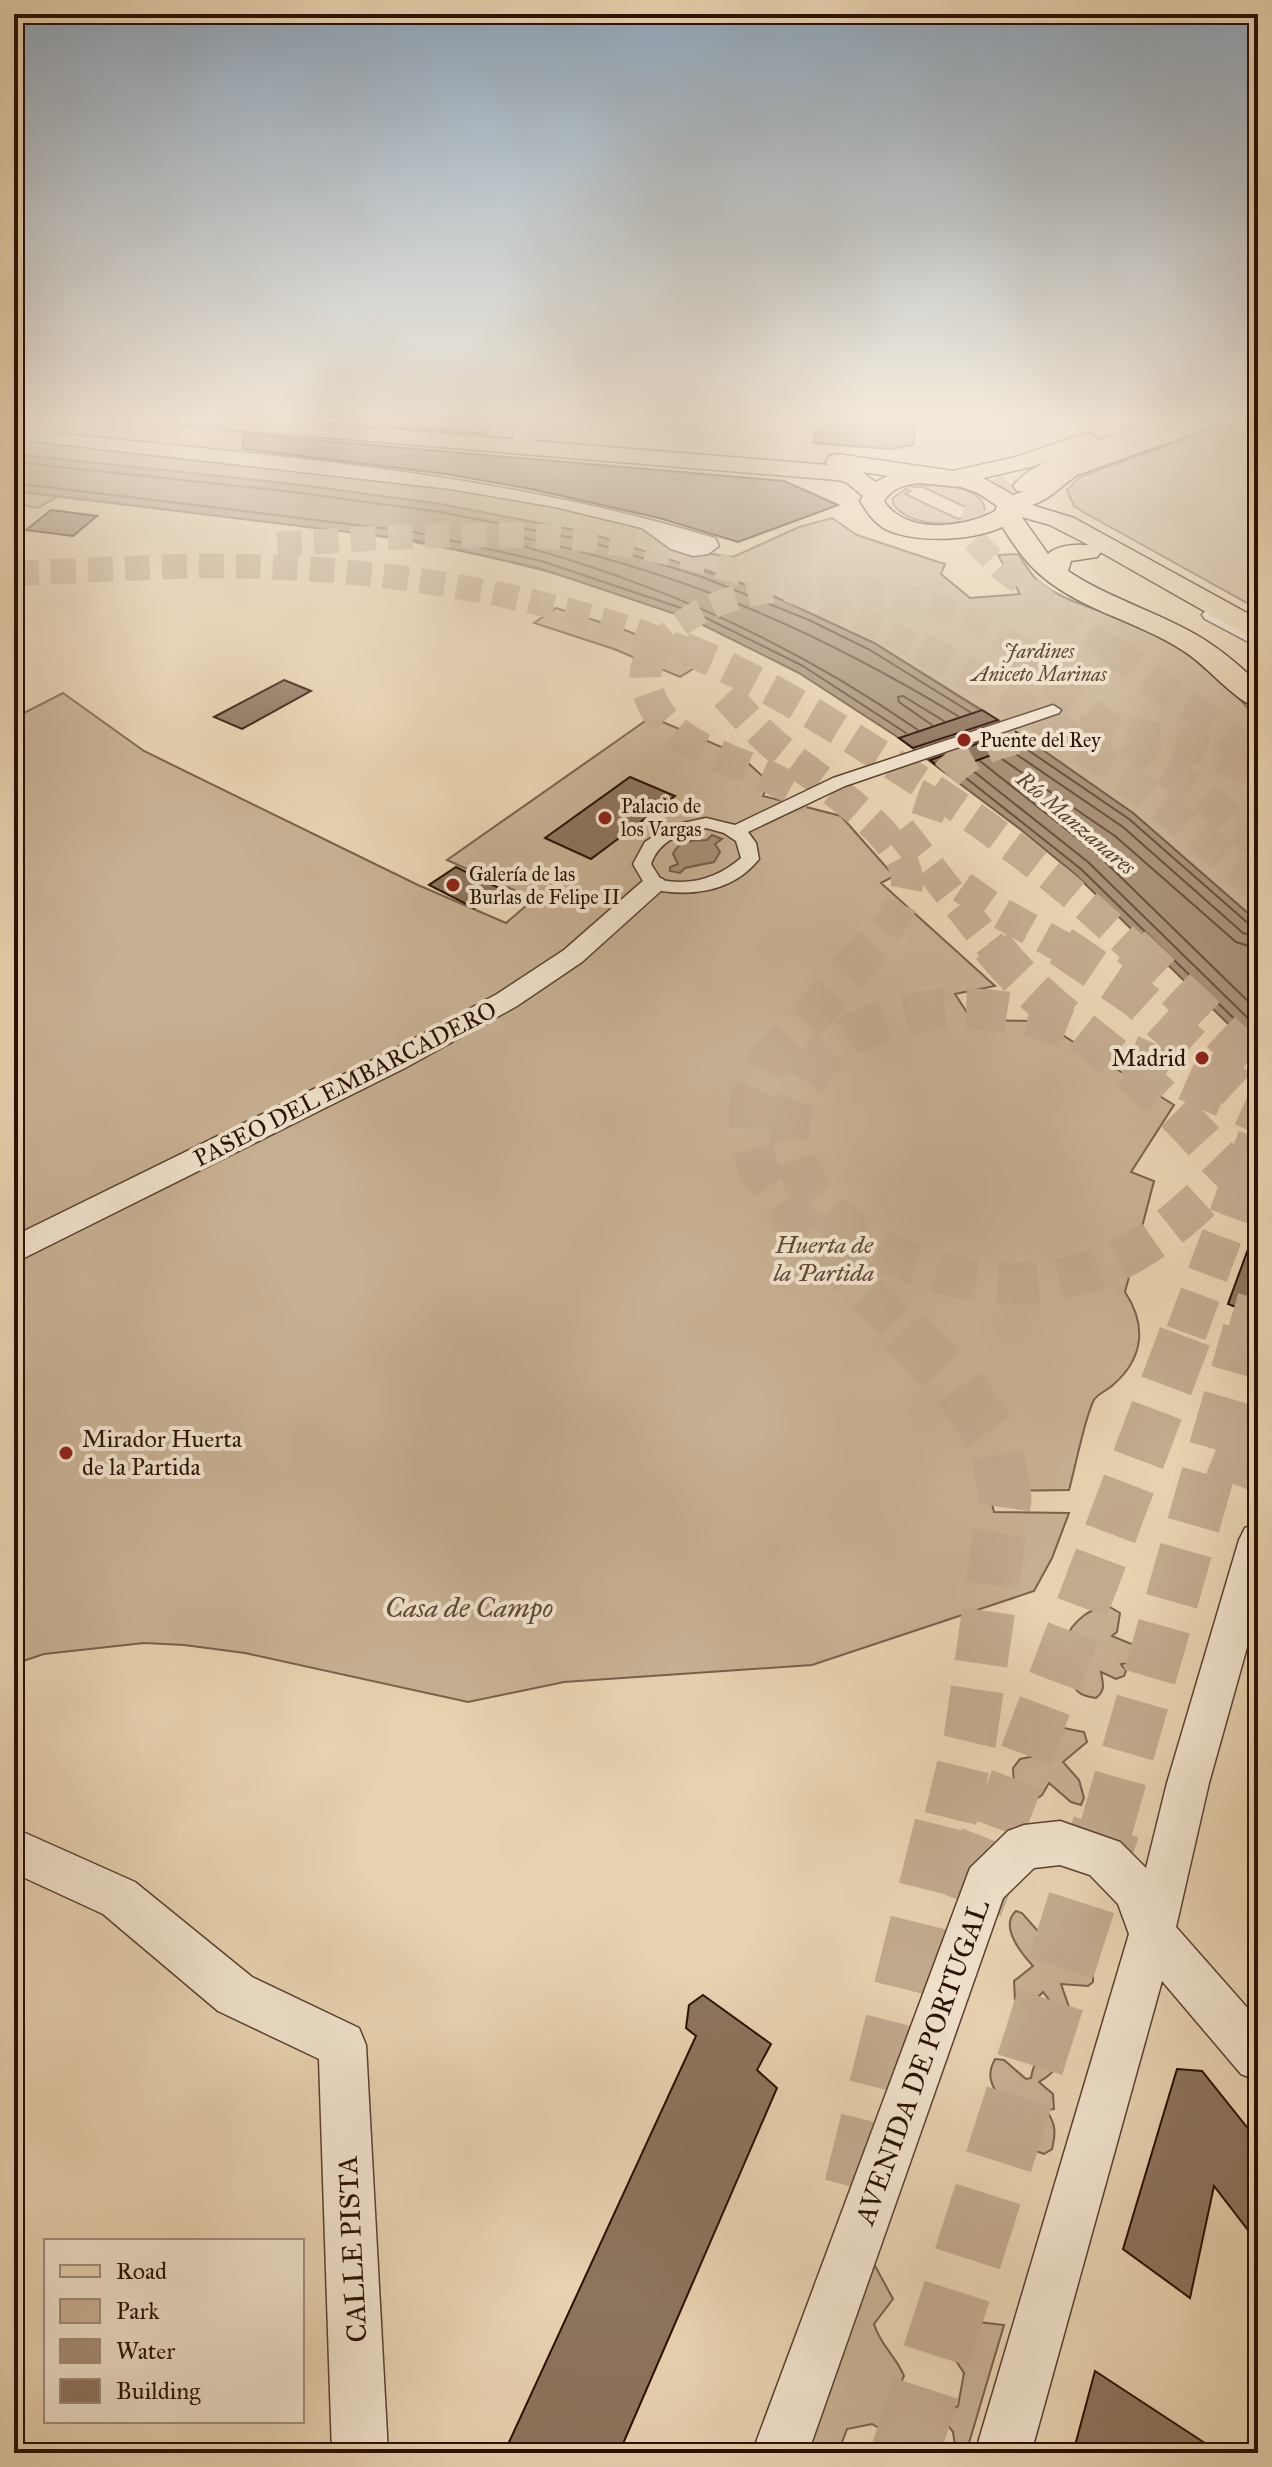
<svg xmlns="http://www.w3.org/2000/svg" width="1272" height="2467" font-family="'IM FELL Great Primer',serif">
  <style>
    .green { fill: #c7b092; stroke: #7a604c; stroke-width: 2 }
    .water { fill: #a78f75; stroke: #765c48; stroke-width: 2 }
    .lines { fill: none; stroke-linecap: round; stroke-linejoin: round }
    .shore { stroke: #6a503d; stroke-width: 2 }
    .building { fill: #8d745d; stroke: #2c1005; stroke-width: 2 }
    .motorway-tunnel-far4 { stroke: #c2aa8d; stroke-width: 25; stroke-dasharray: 25 12; stroke-linecap: butt }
    .motorway-tunnel-far3 { stroke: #c2aa8d; stroke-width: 32; stroke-dasharray: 32 16; stroke-linecap: butt }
    .motorway-tunnel-far2 { stroke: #c2aa8d; stroke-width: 41; stroke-dasharray: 41 21; stroke-linecap: butt }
    .motorway-tunnel-far1 { stroke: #c2aa8d; stroke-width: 53; stroke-dasharray: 53 26; stroke-linecap: butt }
    .motorway-tunnel { stroke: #c2aa8d; stroke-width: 68; stroke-dasharray: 68 34; stroke-linecap: butt }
    .pedestrian-casing { stroke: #5b4030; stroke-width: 3 }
    .minor-casing { stroke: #5b4030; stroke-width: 3 }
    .primary-casing { stroke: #2c1005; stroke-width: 3 }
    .motorway-casing { stroke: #2c1005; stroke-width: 3 }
    .pedestrian { fill: #efe1cb; fill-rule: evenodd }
    .minor { fill: #efe1cb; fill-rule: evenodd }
    .primary { fill: #e7d1af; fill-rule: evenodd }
    .motorway { fill: #e7d1af; fill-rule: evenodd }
    .poi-dot { fill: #8f2418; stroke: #efe1cb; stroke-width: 3 }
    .labels { text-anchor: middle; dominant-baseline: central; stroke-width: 8; stroke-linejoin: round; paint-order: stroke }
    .far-park-label { font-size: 20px; font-style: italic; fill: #624836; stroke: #efe1cb }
    .far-poi-label { font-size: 20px; fill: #2c1005; stroke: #efe1cb; text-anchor: start }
    .far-water-label { font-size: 22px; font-style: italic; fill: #5d4332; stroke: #efe1cb }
    .poi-label { font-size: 24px; fill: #2c1005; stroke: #efe1cb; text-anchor: end }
    .street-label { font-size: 24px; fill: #2c1005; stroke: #efe1cb }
    .park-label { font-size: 24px; font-style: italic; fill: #624836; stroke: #efe1cb }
    .near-park-label { font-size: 28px; font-style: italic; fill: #624836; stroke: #efe1cb }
    .near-street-label { font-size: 28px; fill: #2c1005; stroke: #efe1cb }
  </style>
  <rect width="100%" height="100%" fill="#e7d1af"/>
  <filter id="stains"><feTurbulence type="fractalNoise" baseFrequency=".0025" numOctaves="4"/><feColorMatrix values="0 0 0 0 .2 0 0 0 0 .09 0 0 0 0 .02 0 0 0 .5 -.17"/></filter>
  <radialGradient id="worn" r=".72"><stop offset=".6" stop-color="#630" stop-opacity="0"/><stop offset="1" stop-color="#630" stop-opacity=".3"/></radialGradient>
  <path class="green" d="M1244,417H1258V609L1085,513L1074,506L1067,490L1080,477Z
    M14,437L331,471L525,498L650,530L705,553L733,557L799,527L832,518L857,535L945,564L941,574L970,598L1020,594L998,555L1018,554C1024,562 1029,572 1036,579C1061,602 1102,610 1132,623C1178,644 1218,671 1250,711H1258V922L1133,813L982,710L874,643L758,589L704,569L635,599C449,532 252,520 58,496L38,508L14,503Z
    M933,485C951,486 981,488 985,509L976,518L970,515L976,512L923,487H911Z
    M906,489L911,491L905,494L958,519L965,517L971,520C947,526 909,526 893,504V498Z
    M556,608L625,630L704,662L680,677L614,649L534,623Z
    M63,693L144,751L418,885L506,923L534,899L447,860L651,717L738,754L769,782L763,796L841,816L894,876L881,883L995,986L955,994L972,1020L1040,1021L1174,1105L1131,1172L1154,1181L1125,1292C1147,1325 1144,1358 1113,1385C1108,1390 1097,1394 1094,1400C1085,1416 1075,1469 1069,1490L989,1491L994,1512L1069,1513L1052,1558L1034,1591L812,1665L564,1682L468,1702L245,1653L184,1645L144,1643L44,1654L14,1664V718Z
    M1108,1606L1120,1613L1117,1632L1112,1636L1141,1648L1146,1657L1143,1662L1121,1664L1126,1671L1124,1676L1116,1679L1101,1672C1103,1684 1106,1690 1096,1698C1079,1696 1074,1691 1069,1675L1079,1665L1065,1651C1063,1628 1087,1608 1108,1606Z
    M1032,1707L1041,1714L1044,1728L1049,1734L1064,1728L1084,1732L1087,1742L1063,1762L1079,1780L1084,1798L1081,1805L1071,1802L1049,1783L1042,1795L1029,1804L1019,1800L1014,1787L1013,1768L1020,1759L1035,1756L1021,1730L1018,1717L1025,1709Z
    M1016,1911L1022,1913L1044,1938L1052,1924L1071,1912L1078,1917L1079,1935L1061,1949L1093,1972V1982L1088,1986L1061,1984L1069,2007L1065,2012L1055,2007L1043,1992L1028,2007L1015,2000L1014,1981L1033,1966C1021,1953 999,1926 1016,1911Z
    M1048,2054L1054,2058C1057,2072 1050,2075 1039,2082L1053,2094L1054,2109L1046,2110C1056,2124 1056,2132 1052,2149L1044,2154L1027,2148L1018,2131L997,2129L988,2121L985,2103L997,2093C989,2081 988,2072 995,2059L1004,2060L1026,2079L1031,2078C1033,2066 1036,2058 1048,2054Z
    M873,2262L893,2299L874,2324C880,2345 896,2356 904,2376L889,2408L888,2433L872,2424L847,2429L838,2453H805Z
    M970,2314L979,2322L1004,2325L966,2453H956L953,2432L940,2415L958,2406L964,2373L944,2343L964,2336Z"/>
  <path class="water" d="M14,454L293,484L441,504L590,533L758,589L874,643L1030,741L1133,813L1258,922V1053L1076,875L1020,829L899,738L799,673L693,620L539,568L413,540L14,491Z
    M712,835L722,839L715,844L720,852L714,862L685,868L680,873L670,871V867L678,864L673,854C679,840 693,840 707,840Z"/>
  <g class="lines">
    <path class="shore" d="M14,462L293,492L440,512L588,541L702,577L809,620L870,650L970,712
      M14,483L414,532L541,561L696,613L803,666L906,733
      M932,725L899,702L898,697L903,696L944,721
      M918,730C788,640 657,582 504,541L501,536L506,534C675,569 811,627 958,716
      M1022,746L1129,819L1250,925L1258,927
      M1010,750L1123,827L1243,933L1258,937
      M996,755L1115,836L1236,942L1258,949
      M980,761L1096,853L1258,1011
      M967,766L1088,862L1258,1028
      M956,770L1081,869L1258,1042"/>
  </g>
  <path class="building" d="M401,417H497L485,434L395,427Z
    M821,417H917L913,445L892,449L813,443Z
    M244,434L784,481L838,505L738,542L659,518L531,489L446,474L243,449Z
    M51,510L97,516L73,536L26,530Z
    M284,680L311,691L242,729L214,717Z
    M982,710L998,720L913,748L899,738Z
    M1014,731L1030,741L945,772L930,760Z
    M630,777L675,796L591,859L545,838Z
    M456,867L501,889L474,908L429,885Z
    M1255,1230H1258V1316L1228,1304Z
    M703,1995L771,2044L757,2070L777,2088L619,2453H504L696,2036L686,2028L689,2005Z
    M1177,2069L1202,2071L1258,2141V2243L1214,2186L1190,2298L1123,2249Z
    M1095,2371L1220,2453H1073Z"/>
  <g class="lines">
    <path class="motorway-tunnel-far4" d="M1009,483L976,512L971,537L1003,570L1111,650
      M277,544C391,538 509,527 622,544C727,560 830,603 924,650
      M14,573C88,571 164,565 238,566C385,568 552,595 688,650
      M654,650C718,562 907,578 989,629C999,635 1011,641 1019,650"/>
    <path class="motorway-tunnel-far3" d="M656,648C645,662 643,677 649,694C665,744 725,756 767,776C782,783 796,791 811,799
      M683,648C752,676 814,713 876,753C968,811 1055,873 1133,948
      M920,648C1044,709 1153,797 1258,886
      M1017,648C1066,702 1128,740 1186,784C1211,802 1234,823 1258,843
      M1109,648L1255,755
      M726,695C743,713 759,733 778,748C812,777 902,831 907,878C909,902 886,931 871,948
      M927,818C930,809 933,798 937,789C971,726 1087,726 1147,736C1185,742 1222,758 1258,772
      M900,830L993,948
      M962,887L995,910L1064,948"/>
    <path class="motorway-tunnel-far2" d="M873,946L766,1066L750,1100L749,1137L758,1169L791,1215L906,1333
      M992,946C1036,1002 1094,1039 1147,1085C1187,1120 1222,1163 1258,1201
      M1061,946L1138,998L1242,1094
      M1131,946L1258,1067
      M1067,1028C990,997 864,998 810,1072C797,1090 788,1111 790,1134C798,1226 910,1274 989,1282C1025,1286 1069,1280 1102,1267C1162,1244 1205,1195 1250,1153
      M1130,1055L1258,1112
      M1186,1333L1258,1138
      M1248,1333L1258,1299"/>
    <path class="motorway-tunnel-far1" d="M904,1331L955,1383L996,1441L1005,1498L970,1739L948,1829
      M1231,1483L1258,1415
      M998,1829L1187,1331
      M1106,1829L1249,1331"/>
    <path class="motorway-tunnel" d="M969,1904L999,1827
      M858,2188L948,1827
      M905,2453L1106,1827"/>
    <defs>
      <path id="pedestrian" d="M1053,705L1061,710L1059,713L845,786L748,832L756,843L759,859C732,893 687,898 647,888L633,864L645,842L669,826L706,818L735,825L833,778ZM706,828L724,833L736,841L741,858C718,878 691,886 661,880L651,864C660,839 682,833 706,828Z"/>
      <path id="minor" d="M382,417H398L391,427L385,429L377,424Z
        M522,417H538L528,435L536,448L534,451H522L512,435Z
        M14,429C249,454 488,469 715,538L719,546L708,554L693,556L671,549L642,528L555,507L450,489L14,439Z
        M1212,609L1258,633V647L1205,619L1202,615L1205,611Z
        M654,876L663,879L667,884L663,889L582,962L517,1006L405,1068L14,1263V1236L385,1054L497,994L564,950L645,879Z
        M1258,1523V1608L1209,1783L1176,1927L1258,2020V2081L1241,2074L1162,1981L1031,2453H975L1129,1934L1118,1904L1090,1875L1060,1865L1034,1868L1003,1898L808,2453H752L970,1868L1008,1831L1024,1825L1060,1821L1120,1842L1146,1868L1167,1783L1239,1540L1245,1528Z
        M14,1828L135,1882L252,1977L359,2028L366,2045L388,2453H332L319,2059L218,2011L103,1914L14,1873Z"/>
      <path id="primary" d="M152,417H241L828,465L826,461L829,456L837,454L953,471L1016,457L1088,432L1099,439L1096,444L1031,467L983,478L1013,495C1034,489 1042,477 1061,465L1198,417H1230L1227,422L1077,475C1061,486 1051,499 1032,505L1074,518L1258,619V638L1248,636L1081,541L1050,525L1018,516C994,542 915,545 885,529C873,522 867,512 860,501L863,496L846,482L837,480L163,424ZM862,472L888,476L875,482ZM919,483L961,487L978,493L997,506L995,511C964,528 906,535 884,501C892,488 905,485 919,483Z"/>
      <path id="motorway" d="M1174,417H1206L1203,422L1092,459L1033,491H1017L1013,486C1036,454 1135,430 1174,417Z
        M1007,507L1016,509L1048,554C1058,544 1083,543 1097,547L1101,552L1097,557L1071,561L1068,571C1107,597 1152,610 1193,633C1217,646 1238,664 1258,683V708C1236,702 1207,666 1185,652C1136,619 1071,609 1030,565C1016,549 1005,532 995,514L998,509Z"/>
    </defs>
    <use href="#pedestrian" class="pedestrian-casing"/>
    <use href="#minor" class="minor-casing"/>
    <use href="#primary" class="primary-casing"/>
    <use href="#motorway" class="motorway-casing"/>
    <use href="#pedestrian" class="pedestrian"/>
    <use href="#minor" class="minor"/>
    <use href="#primary" class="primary"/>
    <use href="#motorway" class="motorway"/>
  </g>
  <linearGradient id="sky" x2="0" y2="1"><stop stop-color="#8ea5ba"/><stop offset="0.55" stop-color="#f4eadb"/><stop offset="1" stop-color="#f4eadb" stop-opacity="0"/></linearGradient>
  <rect width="1272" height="762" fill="url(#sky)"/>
  <g class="poi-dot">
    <circle cx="964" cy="740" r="8"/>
    <circle cx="605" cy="818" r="8"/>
    <circle cx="453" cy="885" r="8"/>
    <circle cx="1202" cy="1058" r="8"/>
    <circle cx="66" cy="1453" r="8"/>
  </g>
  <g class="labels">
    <g class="far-park-label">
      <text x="1039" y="651">Jardines<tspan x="1039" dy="23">Aniceto Marinas</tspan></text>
    </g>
    <g class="far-poi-label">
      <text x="980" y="740">Puente del Rey</text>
      <text x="621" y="806">Palacio de<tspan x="621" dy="23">los Vargas</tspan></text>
      <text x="469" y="874">Galería de las<tspan x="469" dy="23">Burlas de Felipe II</tspan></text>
    </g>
    <g class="far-water-label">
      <text transform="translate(1076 823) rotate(40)">Río Manzanares</text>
    </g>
    <g class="poi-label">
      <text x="1186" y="1058">Madrid</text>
      <text x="82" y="1439" text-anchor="start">Mirador Huerta<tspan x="82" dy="28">de la Partida</tspan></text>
    </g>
    <g class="street-label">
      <text transform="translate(345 1084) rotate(-27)">PASEO DEL EMBARCADERO</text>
    </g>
    <g class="park-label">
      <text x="824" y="1245">Huerta de<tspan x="824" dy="28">la Partida</tspan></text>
    </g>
    <g class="near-park-label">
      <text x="469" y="1607">Casa de Campo</text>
    </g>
    <g class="near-street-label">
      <text transform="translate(922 2062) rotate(-70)">AVENIDA DE PORTUGAL</text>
      <text transform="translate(352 2249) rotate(-93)">CALLE PISTA</text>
    </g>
  </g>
  <rect width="1272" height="2467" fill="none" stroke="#e7d1af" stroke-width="48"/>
  <rect x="16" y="16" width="1240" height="2435" fill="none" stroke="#2c1005" stroke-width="4"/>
  <rect x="24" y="24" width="1224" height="2419" fill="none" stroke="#2c1005" stroke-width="2"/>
  <rect x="44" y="2239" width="260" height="184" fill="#efe1cb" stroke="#a18d7c" stroke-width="2"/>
  <rect x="60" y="2265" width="40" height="12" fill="#e7d1af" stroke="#a18d7c" stroke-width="2"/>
  <text x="116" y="2279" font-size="24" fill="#2c1005">Road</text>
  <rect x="60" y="2299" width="40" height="24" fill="#c7b092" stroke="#a18d7c" stroke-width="2"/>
  <text x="116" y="2319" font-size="24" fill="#2c1005">Park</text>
  <rect x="60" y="2339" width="40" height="24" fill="#a78f75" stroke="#a18d7c" stroke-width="2"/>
  <text x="116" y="2359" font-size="24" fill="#2c1005">Water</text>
  <rect x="60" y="2379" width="40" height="24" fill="#8d745d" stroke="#a18d7c" stroke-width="2"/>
  <text x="116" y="2399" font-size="24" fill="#2c1005">Building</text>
  <rect width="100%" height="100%" filter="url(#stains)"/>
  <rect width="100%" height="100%" fill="url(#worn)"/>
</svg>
